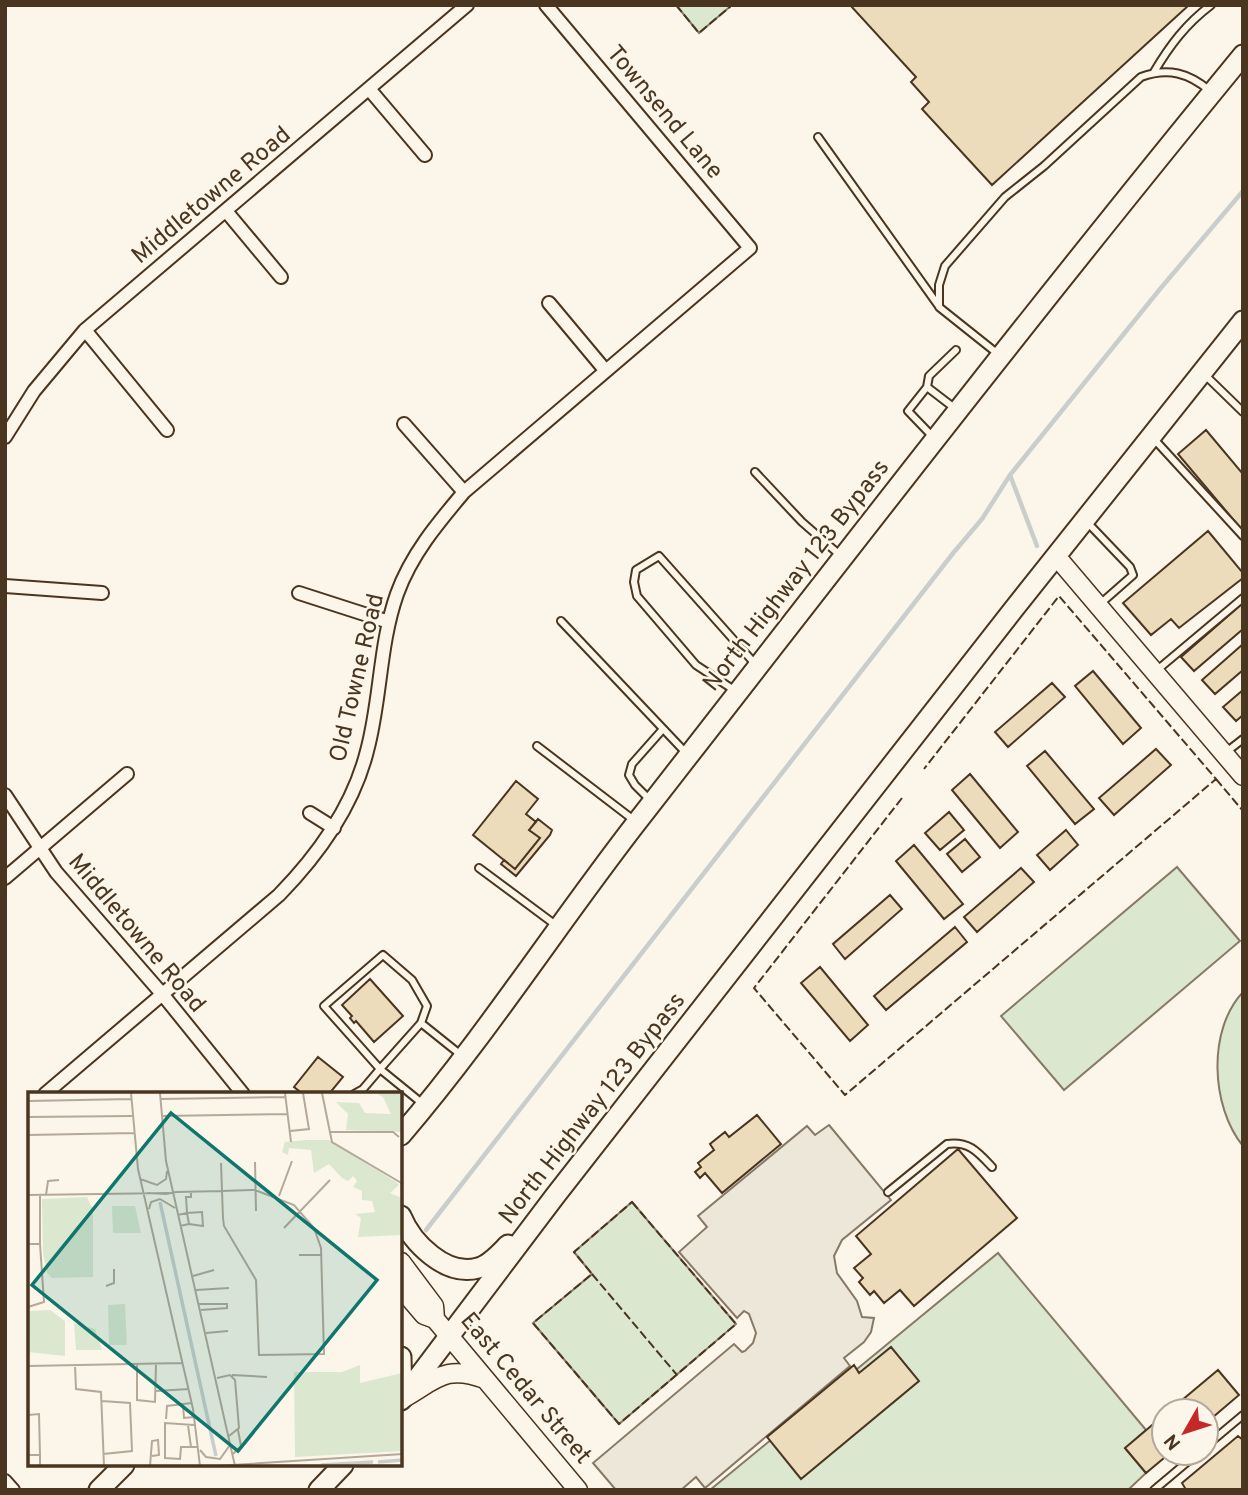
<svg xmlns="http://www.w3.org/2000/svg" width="1248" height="1495" font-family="Overpass,sans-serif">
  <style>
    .green { fill: #dce7d0; stroke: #887966; stroke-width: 2 }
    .parking { fill: #ede7d9; stroke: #887966; stroke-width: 2 }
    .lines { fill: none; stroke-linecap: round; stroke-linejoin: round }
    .stream { stroke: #c9cecd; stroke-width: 4.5 }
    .building { fill: #ecdcbc; stroke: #4a3520; stroke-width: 2 }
    .lane-casing { stroke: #4a3520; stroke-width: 10 }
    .street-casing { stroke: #4a3520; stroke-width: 16 }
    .secondary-casing { stroke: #4a3520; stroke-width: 21 }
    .primary-casing { stroke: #4a3520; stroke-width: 23 }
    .lane { stroke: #fbf6e9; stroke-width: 6 }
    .street { stroke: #fbf6e9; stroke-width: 12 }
    .secondary { stroke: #fbf6e9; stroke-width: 18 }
    .primary { stroke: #fbf6e9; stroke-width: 19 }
    .fence { stroke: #4a3520; stroke-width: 2; stroke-dasharray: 9 3.5; stroke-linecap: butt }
    .labels { text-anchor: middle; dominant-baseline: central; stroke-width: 5; stroke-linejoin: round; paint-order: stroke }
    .street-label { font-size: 24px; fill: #4a3520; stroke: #fbf6e9 }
    .inset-river { fill: none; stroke: #c9cecd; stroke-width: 3.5 }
    .inset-road { fill: none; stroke: #b4a999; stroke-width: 2 }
    .view { fill: #0f766e; fill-opacity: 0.15; stroke: #0f766e; stroke-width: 3.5 }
    .inset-edge { fill: none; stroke: #4a3520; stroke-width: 3.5 }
  </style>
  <rect width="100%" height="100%" fill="#fbf6e9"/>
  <path class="green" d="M676,5H732L699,33Z
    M1177,867L1240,941L1064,1090L1001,1016Z
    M1243,992V1146C1211,1107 1207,1030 1243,992Z
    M632,1202L736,1324L619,1424L533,1323L592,1274L574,1252Z
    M998,1253L1146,1430L1125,1448L1146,1473L1128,1490H710Z"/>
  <path class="parking" d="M829,1125L891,1200L842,1240L834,1256L837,1273L857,1301L862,1317L874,1318L871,1332L864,1342L844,1358L850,1366L705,1488L696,1477L681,1490H616L593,1463L734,1344L742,1352L745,1351L753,1343L756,1333L749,1314L744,1311L737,1318L679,1252L707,1227L698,1216L807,1126L815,1135Z"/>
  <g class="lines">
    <path class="stream" d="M1010,475L1037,546
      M426,1230L954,552L982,519L1010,475L1160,289L1243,191"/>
  </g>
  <path class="building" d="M850,5H1189L992,185L922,109L929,102L911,82L916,77Z
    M1206,430L1243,474V531L1178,454Z
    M1208,531L1243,573V578L1179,628L1171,619L1151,635L1123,603Z
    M1243,603V629L1194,671L1181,657Z
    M1243,644V670L1215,694L1202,680Z
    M1093,671L1141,728L1123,744L1075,686Z
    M1052,683L1065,697L1008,747L995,732Z
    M1243,690V715L1236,721L1223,707Z
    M1156,749L1171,765L1114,815L1099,798Z
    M1045,751L1094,809L1075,824L1027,766Z
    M970,774L1018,832L1000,848L952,790Z
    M516,781L538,799L526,814L536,822L529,830L540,838L515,869L473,835Z
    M949,812L964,830L940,850L925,833Z
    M538,819L552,830L550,835L516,876L501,864L504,860L515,869L540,838L529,830Z
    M1066,830L1078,845L1050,870L1037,855Z
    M965,839L980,857L962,872L947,854Z
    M914,845L963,904L944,919L896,861Z
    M1021,868L1034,882L977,932L964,917Z
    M890,895L902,909L845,959L833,944Z
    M955,927L967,942L886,1010L874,996Z
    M820,967L868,1025L850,1041L801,983Z
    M370,979L403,1016L374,1042L356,1021L354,1023L350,1018L352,1016L342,1005Z
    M318,1057L343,1077L329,1094H303L294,1087Z
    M757,1115L781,1144L722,1193L705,1173L700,1178L695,1172L701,1167L698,1163L714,1150L710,1144L725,1132L729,1137Z
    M958,1149L1017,1218L914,1306L900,1290L884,1303L874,1291L870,1295L859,1282L863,1278L854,1268L871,1254L856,1236Z
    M891,1347L919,1381L801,1479L767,1437L854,1365L859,1373Z
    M1218,1370L1239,1395L1206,1423V1411H1169Z
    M1164,1415V1453H1170L1146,1473L1125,1448Z
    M1238,1436L1243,1440V1490H1183L1185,1488L1182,1483Z"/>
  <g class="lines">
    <defs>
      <path id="lane" d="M1154,72C1170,45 1186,24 1211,5
        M818,137L938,305
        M998,354L939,307V285L945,266L1005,197L1044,166L1141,77C1168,67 1189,73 1210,91
        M1204,374L1243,412
        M927,387L929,376L956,350
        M933,437L908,411L927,387L957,410
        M1154,439L1243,536
        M755,472L802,522L841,556
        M1087,522L1130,567L1133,575L1100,604
        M561,621L687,754
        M1156,671L1243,598
        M734,690L696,665L637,596L634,582L636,570L659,556L756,665
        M537,746L635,821
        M1225,753L1243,739
        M651,801L635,785L629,775L632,764L663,729
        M479,868L557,926
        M421,1023L427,1006L412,980L383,955L324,1006L380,1069L421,1023L461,1055
        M354,1094L363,1089L380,1069L423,1104
        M888,1192L947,1144C969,1141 978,1152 992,1167
        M1206,1446L1243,1415
        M1154,1490L1198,1453"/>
      <path id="street" d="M370,90L425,155
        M226,211L281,277
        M549,303L605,370
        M85,330L167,430
        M404,424L464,492
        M5,437L34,391L85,330L467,5
        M5,586L102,593
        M299,593L389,622
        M5,795L56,872L163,995L243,1094
        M310,813L334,828
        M5,878L127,774
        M45,1094L279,895C319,854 353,807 367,751C381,700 379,645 397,594C411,555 437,524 464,492L750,248L546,5
        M5,1481L13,1490"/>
      <path id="secondary" d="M1056,556L1243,776
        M401,1262L434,1306L435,1319
        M401,1288L424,1315L435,1319L578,1490
        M402,1399C436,1380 445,1364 485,1379"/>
      <path id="primary" d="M401,1135C486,1036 557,925 637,822C837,565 1036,307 1243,55
        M401,1216C412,1243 446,1277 478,1268C490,1265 500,1253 508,1245
        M401,1357L402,1399
        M401,1400L555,1196L1013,610L1243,321
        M99,1490L124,1465
        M319,1490L343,1465"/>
    </defs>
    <use href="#lane" class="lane-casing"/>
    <use href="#street" class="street-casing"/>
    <use href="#secondary" class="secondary-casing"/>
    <use href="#primary" class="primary-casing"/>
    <use href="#lane" class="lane"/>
    <use href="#street" class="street"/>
    <use href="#secondary" class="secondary"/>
    <use href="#primary" class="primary"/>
    <path class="fence" d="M676,5L699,33L732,5
      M1216,779L1243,811
      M902,798L754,988L845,1095L1216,779L1059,596L924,769
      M632,1202L736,1324L619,1424L533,1323L592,1274L574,1252Z
      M592,1274L677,1375"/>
  </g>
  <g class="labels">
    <g class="street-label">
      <text transform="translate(664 113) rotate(50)">Townsend Lane</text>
      <text transform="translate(212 196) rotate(-40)">Middletowne Road</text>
      <text transform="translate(797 576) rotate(-52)">North Highway 123 Bypass</text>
      <text transform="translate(358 678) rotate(-77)">Old Towne Road</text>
      <text transform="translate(136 934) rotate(50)">Middletowne Road</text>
      <text transform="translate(593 1109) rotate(-52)">North Highway 123 Bypass</text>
      <text transform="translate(525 1389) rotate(50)">East Cedar Street</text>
    </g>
  </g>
  <g transform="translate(28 1092)">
    <rect width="374" height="374" fill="#fbf6e9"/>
    <path d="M348,1H374V40L318,38L320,22L308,10L331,11L337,21L363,22L355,5ZM278,48H301L368,90L371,93L362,101L374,106V143L330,145L333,126L327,122L347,120L344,109L334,108V99L325,95L329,89L325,84L320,89L314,86L301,72L286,81L283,58L261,56L260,63L254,60L257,50ZM59,105L65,118V185L24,186L19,181L15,161L14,107ZM84,114H107L113,141H85ZM97,212L99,253H81L80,213ZM22,218L37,229V264L0,260L1,219ZM46,231L67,237L74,258H48ZM332,273V291L374,281V359L267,365L266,280H314Z" fill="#dce7d0"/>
    <path class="inset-river" d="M132,110L188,364M350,370L375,368M293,373L345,370"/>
    <path class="inset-road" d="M103,1L110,77L165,317L172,374M132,1L138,69L207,374M257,1L263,50M294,1L304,50L375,92M132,7L258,5M0,9L103,7M134,24L260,22M0,25L104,24M262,39L281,37L275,1M301,40H365L371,45M0,43L106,41M227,70L228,119M112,87L129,93L138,87L139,79M119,101L138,102L148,100L194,99L223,98H227L266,113L286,136L293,156L296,262L231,263L228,188L196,134L195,126L194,99L193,71M0,103L141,101M18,103L20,89L31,88M251,104L264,69M121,117L123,110L132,107L147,116M150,123L159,121L158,105H163V99M152,134L161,132L159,121L174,120L175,134L161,132M256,136L302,88M0,152H12V103M271,163H293M165,184L186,178M78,194L86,191V177M168,198L201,196M171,212H199V216L173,218M0,215L16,210L12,152M178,241L200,239M109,272V308L127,310L128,272M47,273L48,297L73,300L76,374M0,274L155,271M204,283L239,285M189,286L202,283L207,288L211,336L201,344M128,299L161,297M74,309L102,311L104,359L75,362M155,313L156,326L166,325M0,323L11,322L12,363M138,327L139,314L164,311M160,333L163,355M166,333L137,331V366L152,367L153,355H170M172,358L178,365L192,367L202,353M205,362L213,354L210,338M0,363H12V374M122,374L124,349L130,348L131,363L124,364M189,374L375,362"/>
    <path class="view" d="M143,21L349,188L210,359L4,193Z"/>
    <rect width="374" height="374" class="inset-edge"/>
  </g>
  <rect width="1248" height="1495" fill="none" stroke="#4a3520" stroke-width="14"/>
  <g transform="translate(1185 1432) rotate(231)"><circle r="33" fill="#fbf6e9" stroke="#b4a999" stroke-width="2"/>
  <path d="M0-5L12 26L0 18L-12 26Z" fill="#c62828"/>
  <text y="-10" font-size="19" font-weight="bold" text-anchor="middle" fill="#4a3520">N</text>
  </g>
</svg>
